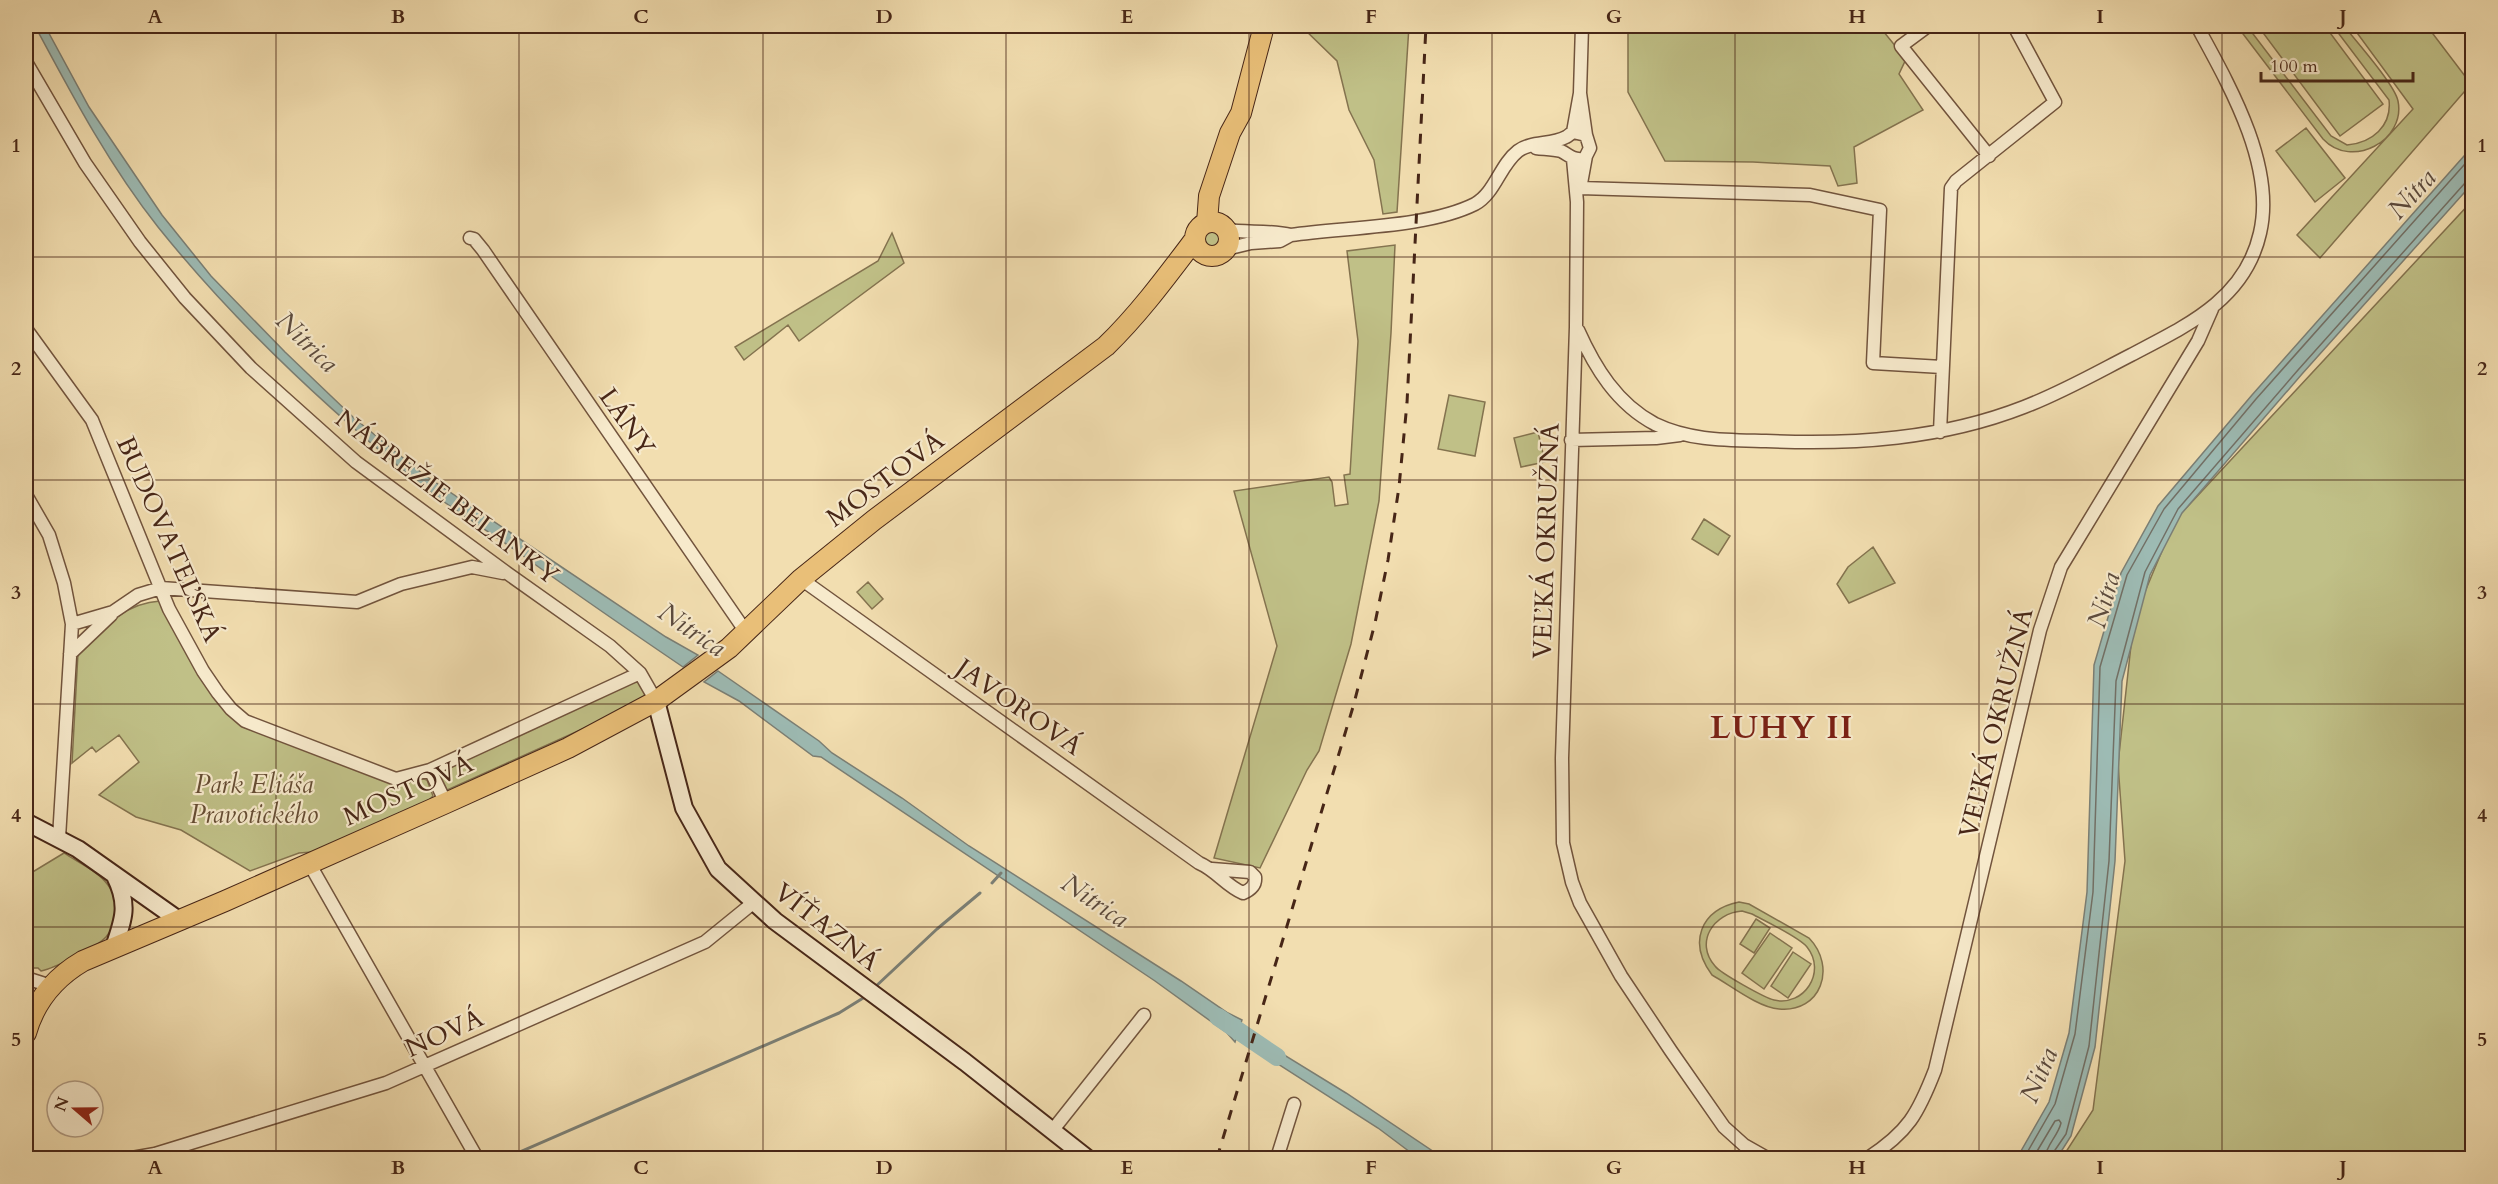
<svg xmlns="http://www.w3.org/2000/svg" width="2498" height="1184" font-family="Cardo,serif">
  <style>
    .green { fill: #c0c087; stroke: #84734f; stroke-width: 1.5; fill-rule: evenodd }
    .water { fill: #9dbbb4; stroke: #7b7f75; stroke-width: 1.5 }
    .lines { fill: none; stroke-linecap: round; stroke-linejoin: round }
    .shore { stroke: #727066; stroke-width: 1.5 }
    .stream { stroke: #7b7f75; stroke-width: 3 }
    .river { stroke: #9dbbb4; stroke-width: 18 }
    .street-casing { stroke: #72543d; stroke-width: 15 }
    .secondary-casing { stroke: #472617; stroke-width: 20 }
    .primary-casing { stroke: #472617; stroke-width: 22 }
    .street { stroke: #f7eacc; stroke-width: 12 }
    .secondary { stroke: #f7eacc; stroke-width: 16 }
    .primary { stroke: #e9bf78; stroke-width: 20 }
    .rail { stroke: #472617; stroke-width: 3; stroke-dasharray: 10 10; stroke-linecap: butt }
    .grid { fill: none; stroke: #472617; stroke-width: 1.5; stroke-opacity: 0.55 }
    .labels { text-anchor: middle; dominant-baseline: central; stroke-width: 4.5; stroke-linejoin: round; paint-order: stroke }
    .street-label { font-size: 26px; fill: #472617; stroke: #f7eacc }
    .park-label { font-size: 26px; font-style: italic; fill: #654c33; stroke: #f7eacc }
    .water-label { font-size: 27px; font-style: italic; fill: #5c4b3e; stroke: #f7eacc }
    .district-label { font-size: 32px; font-weight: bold; letter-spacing: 1.5px; fill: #7a1f14; stroke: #f7eacc }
    .neatline { fill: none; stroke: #472617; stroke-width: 2 }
    .grid-label { font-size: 20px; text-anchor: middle; font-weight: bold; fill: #472617 }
  </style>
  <rect width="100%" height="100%" fill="#f2deb0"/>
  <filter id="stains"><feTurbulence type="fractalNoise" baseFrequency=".00333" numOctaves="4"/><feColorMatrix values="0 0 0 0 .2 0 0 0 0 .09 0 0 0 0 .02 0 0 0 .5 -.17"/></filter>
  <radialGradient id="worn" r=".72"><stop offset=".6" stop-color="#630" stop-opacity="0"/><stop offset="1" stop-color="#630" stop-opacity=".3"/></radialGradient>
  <path class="green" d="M1301,26H1409L1397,212L1383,214L1374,160L1349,110L1337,61Z
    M1628,26H1879L1906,59L1899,74L1923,110L1854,147L1857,183L1838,186L1830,166L1753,162L1665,161L1628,92Z
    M2237,26H2247L2331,136L2347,145C2372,143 2392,126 2389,100L2333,26H2344C2356,41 2395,85 2398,101C2406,140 2352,170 2323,139Z
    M2258,26H2325L2383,104L2340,136Z
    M2352,26H2427L2471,84L2320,258L2297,235L2413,109Z
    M2306,128L2345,178L2315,202L2276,151Z
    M2472,201V1158H2062L2093,1110L2125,861L2118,764L2134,618L2175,520Z
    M1200 239a12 12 0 1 1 24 0a12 12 0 1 1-24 0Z
    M892,233L904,263L799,341L788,325L744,360L735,347L878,261Z
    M1395,245L1391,333L1379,501L1351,644L1319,751L1307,770L1260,868L1214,858L1277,646L1234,491L1329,477L1332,482L1335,506L1348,504L1344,475L1350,474L1358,341L1347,251Z
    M1449,395L1485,402L1475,456L1438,449Z
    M1538,432L1545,462L1521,467L1514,438Z
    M1704,519L1730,536L1718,555L1692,539Z
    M1873,547L1895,583L1849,603L1837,584L1848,567Z
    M868,582L883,599L872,609L857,592Z
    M160,601L220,704L241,726L395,784L413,776L427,780L433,796L428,801L312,852L299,853L250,871L181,830L136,817L99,795L139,762L119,735L96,752L92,747L72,763L78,653C102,629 124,603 160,601Z
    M638,679L649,699L445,791L435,772Z
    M64,853C79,863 98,871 108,885C119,899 118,924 106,937C97,947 55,968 41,971L38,968H26V876Z
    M1739,902L1749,904L1809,938C1837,967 1821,1013 1779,1009C1759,1008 1730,985 1712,975C1688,943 1700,910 1739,902ZM1742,911L1752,914C1765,921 1799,937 1807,947C1827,972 1804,1007 1774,1000C1765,998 1720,973 1715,966C1694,942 1714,913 1742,911Z
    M1756,919L1770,928L1754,953L1740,944Z
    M1770,933L1792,948L1764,989L1742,973Z
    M1793,952L1811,964L1788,998L1771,986Z"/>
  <path class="water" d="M35,26H45L89,107L162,215L211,276L285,352L354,418L423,474L666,637L698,655L683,667C627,629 570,590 515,550C484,528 450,508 420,484C325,407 235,323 158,227C109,165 72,95 35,26Z
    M2472,147V184L2302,374L2182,513L2150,575L2122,681L2115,861L2095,1047L2071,1136L2057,1158H2017L2049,1102L2069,1033L2087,892L2094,665L2121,573L2158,506L2252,395Z
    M718,671L819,741L832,753L902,798L969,846L1181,981L1228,1013L1242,1020L1235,1042L1227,1033L1155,981L821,757L813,756L739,701L704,682Z
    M1260,1038L1271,1047L1346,1093L1443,1158H1418L1378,1128L1256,1050Z"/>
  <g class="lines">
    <path class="shore" d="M2024,1158L2055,1104L2075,1034L2093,892L2100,667L2127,575L2164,509L2256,399L2472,156
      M2033,1158L2055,1121L2059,1120L2061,1123C2058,1136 2046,1145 2045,1158
      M2052,1158L2053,1153L2066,1134L2089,1046L2109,861L2116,681L2145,572L2178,509L2298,370L2465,183L2472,180"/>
    <path class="stream" d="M992,883L1001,873
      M874,988L937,929L980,893
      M506,1158L839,1013L868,995"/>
    <path class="river" d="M1218,1017L1277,1057"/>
    <defs>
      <path id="street" d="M1928,26L1901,46L1989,156
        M26,62L85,163L140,242L185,298L251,368L356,462L507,573L610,646L640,673L656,701
        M1573,132L1580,93L1582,26
        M1536,148C1544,149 1553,149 1561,151C1568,154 1571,159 1579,159
        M1573,159L1577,202L1576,327L1562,758L1563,843L1572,882L1580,903L1621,976L1671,1051L1724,1127L1744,1145L1767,1158
        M1580,188L1810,195L1880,210L1873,363L1942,367
        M1580,189L1586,156L1590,148L1586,135L1580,93
        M1226,230C1248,233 1269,230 1291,235C1345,227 1427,228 1475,204C1495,193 1500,165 1518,151C1531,141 1551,145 1566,137C1568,136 1570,134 1573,132L1586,135
        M470,238L474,239L483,250L746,632
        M1226,249L1251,243L1280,241L1291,235
        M26,329L92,420L169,609L203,671L218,693L231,709L245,721L396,779L430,770L640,673
        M1578,330C1595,368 1617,404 1655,424C1690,441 1728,440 1766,441C1854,445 1942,439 2024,407C2061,393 2096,373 2131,355C2186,326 2245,300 2260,233C2276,165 2228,83 2197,26
        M1940,432L1951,188L1956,181L2055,102L2014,26
        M1571,440L1656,438L1680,435
        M26,495L49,535L64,583L72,624L59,838
        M801,579L1199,863C1216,870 1226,886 1243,893C1250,890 1256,886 1255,877L1250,872L1212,869
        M72,624L113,612L138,595L161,588L357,602L401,584L472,567L503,573
        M70,654L111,615
        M430,770L446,803
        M309,863L477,1158
        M26,978L51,986
        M1052,1131L1144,1015
        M132,1158L155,1154L386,1083L705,942L753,903
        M1277,1158L1294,1104
        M1868,1158C1908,1132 1918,1114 1935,1070L2040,630L2061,567L2198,341L2212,309"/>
      <path id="secondary" d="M656,701L684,808L718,869L775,921L965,1062L1087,1158
        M26,822L78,849L180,921
        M114,947C124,919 129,904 115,876"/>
      <path id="primary" d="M1195 239a17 17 0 1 1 34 0a17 17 0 1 1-34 0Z
        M1207,223L1209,196L1230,133L1241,113L1264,26
        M26,1033C35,1001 54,978 83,961L225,901L446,803L568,748L656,701L729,648L801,579L874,520L1106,346C1139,314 1167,276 1195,239"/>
    </defs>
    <use href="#street" class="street-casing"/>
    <use href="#secondary" class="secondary-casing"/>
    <use href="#primary" class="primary-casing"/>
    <use href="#street" class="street"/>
    <use href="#secondary" class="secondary"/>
    <use href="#primary" class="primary"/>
    <path class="rail" d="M1217,1158L1353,707L1375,623L1388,560L1399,487L1407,403L1426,26"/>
  </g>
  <path class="grid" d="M276,26V1158M519,26V1158M763,26V1158M1006,26V1158M1249,26V1158M1492,26V1158M1735,26V1158M1979,26V1158M2222,26V1158M26,257H2472M26,480H2472M26,704H2472M26,927H2472"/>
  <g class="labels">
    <g class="street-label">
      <text transform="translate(627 422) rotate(55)">LÁNY</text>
      <text transform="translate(885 479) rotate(-37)">MOSTOVÁ</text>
      <text transform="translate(447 497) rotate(37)">NÁBREŽIE BELANKY</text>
      <text transform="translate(169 539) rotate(66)">BUDOVATEĽSKÁ</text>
      <text transform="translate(1546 541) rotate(-88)">VEĽKÁ OKRUŽNÁ</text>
      <text transform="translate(1019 707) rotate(35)">JAVOROVÁ</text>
      <text transform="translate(1996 723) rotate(-76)">VEĽKÁ OKRUŽNÁ</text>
      <text transform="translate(408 790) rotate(-24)">MOSTOVÁ</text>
      <text transform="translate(827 927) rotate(38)">VÍŤAZNÁ</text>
      <text transform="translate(444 1033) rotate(-24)">NOVÁ</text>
    </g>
    <g class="park-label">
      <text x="254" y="784">Park Eliáša<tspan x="254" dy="30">Pravotického</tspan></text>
    </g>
    <g class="water-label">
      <text transform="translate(2412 194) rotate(-48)">Nitra</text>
      <text transform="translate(307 342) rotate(44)">Nitrica</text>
      <text transform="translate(2104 600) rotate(-74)">Nitra</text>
      <text transform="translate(692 630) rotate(34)">Nitrica</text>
      <text transform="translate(1095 901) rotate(34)">Nitrica</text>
      <text transform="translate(2039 1075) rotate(-67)">Nitra</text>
    </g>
    <g class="district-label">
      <text x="1782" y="728">LUHY II</text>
    </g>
  </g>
  <rect width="2498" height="1184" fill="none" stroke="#f2deb0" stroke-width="66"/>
  <g transform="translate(75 1109) rotate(290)"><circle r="28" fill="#f7eacc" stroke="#b19c84" stroke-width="1.5"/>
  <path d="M0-4.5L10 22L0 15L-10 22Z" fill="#8f2418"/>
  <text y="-9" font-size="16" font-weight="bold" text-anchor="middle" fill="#472617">N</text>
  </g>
  <path d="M2261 72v9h152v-9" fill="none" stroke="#472617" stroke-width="3"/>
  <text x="2270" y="72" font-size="18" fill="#472617" stroke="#f7eacc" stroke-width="4.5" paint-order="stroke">100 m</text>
  <rect x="33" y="33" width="2432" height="1118" class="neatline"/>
  <g class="grid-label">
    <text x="155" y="23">A</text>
    <text x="398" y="23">B</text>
    <text x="641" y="23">C</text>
    <text x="884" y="23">D</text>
    <text x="1127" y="23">E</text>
    <text x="1371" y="23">F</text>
    <text x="1614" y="23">G</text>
    <text x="1857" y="23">H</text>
    <text x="2100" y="23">I</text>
    <text x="2343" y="23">J</text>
    <text x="16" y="152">1</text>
    <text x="2482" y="152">1</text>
    <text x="16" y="375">2</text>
    <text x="2482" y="375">2</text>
    <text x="16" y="599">3</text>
    <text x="2482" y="599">3</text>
    <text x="16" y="822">4</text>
    <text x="2482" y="822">4</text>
    <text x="16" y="1046">5</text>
    <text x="2482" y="1046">5</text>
    <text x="155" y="1174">A</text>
    <text x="398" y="1174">B</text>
    <text x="641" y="1174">C</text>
    <text x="884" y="1174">D</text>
    <text x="1127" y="1174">E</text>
    <text x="1371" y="1174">F</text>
    <text x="1614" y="1174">G</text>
    <text x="1857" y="1174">H</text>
    <text x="2100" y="1174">I</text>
    <text x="2343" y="1174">J</text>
  </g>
  <rect width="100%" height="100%" filter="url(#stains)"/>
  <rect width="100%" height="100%" fill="url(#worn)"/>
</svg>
